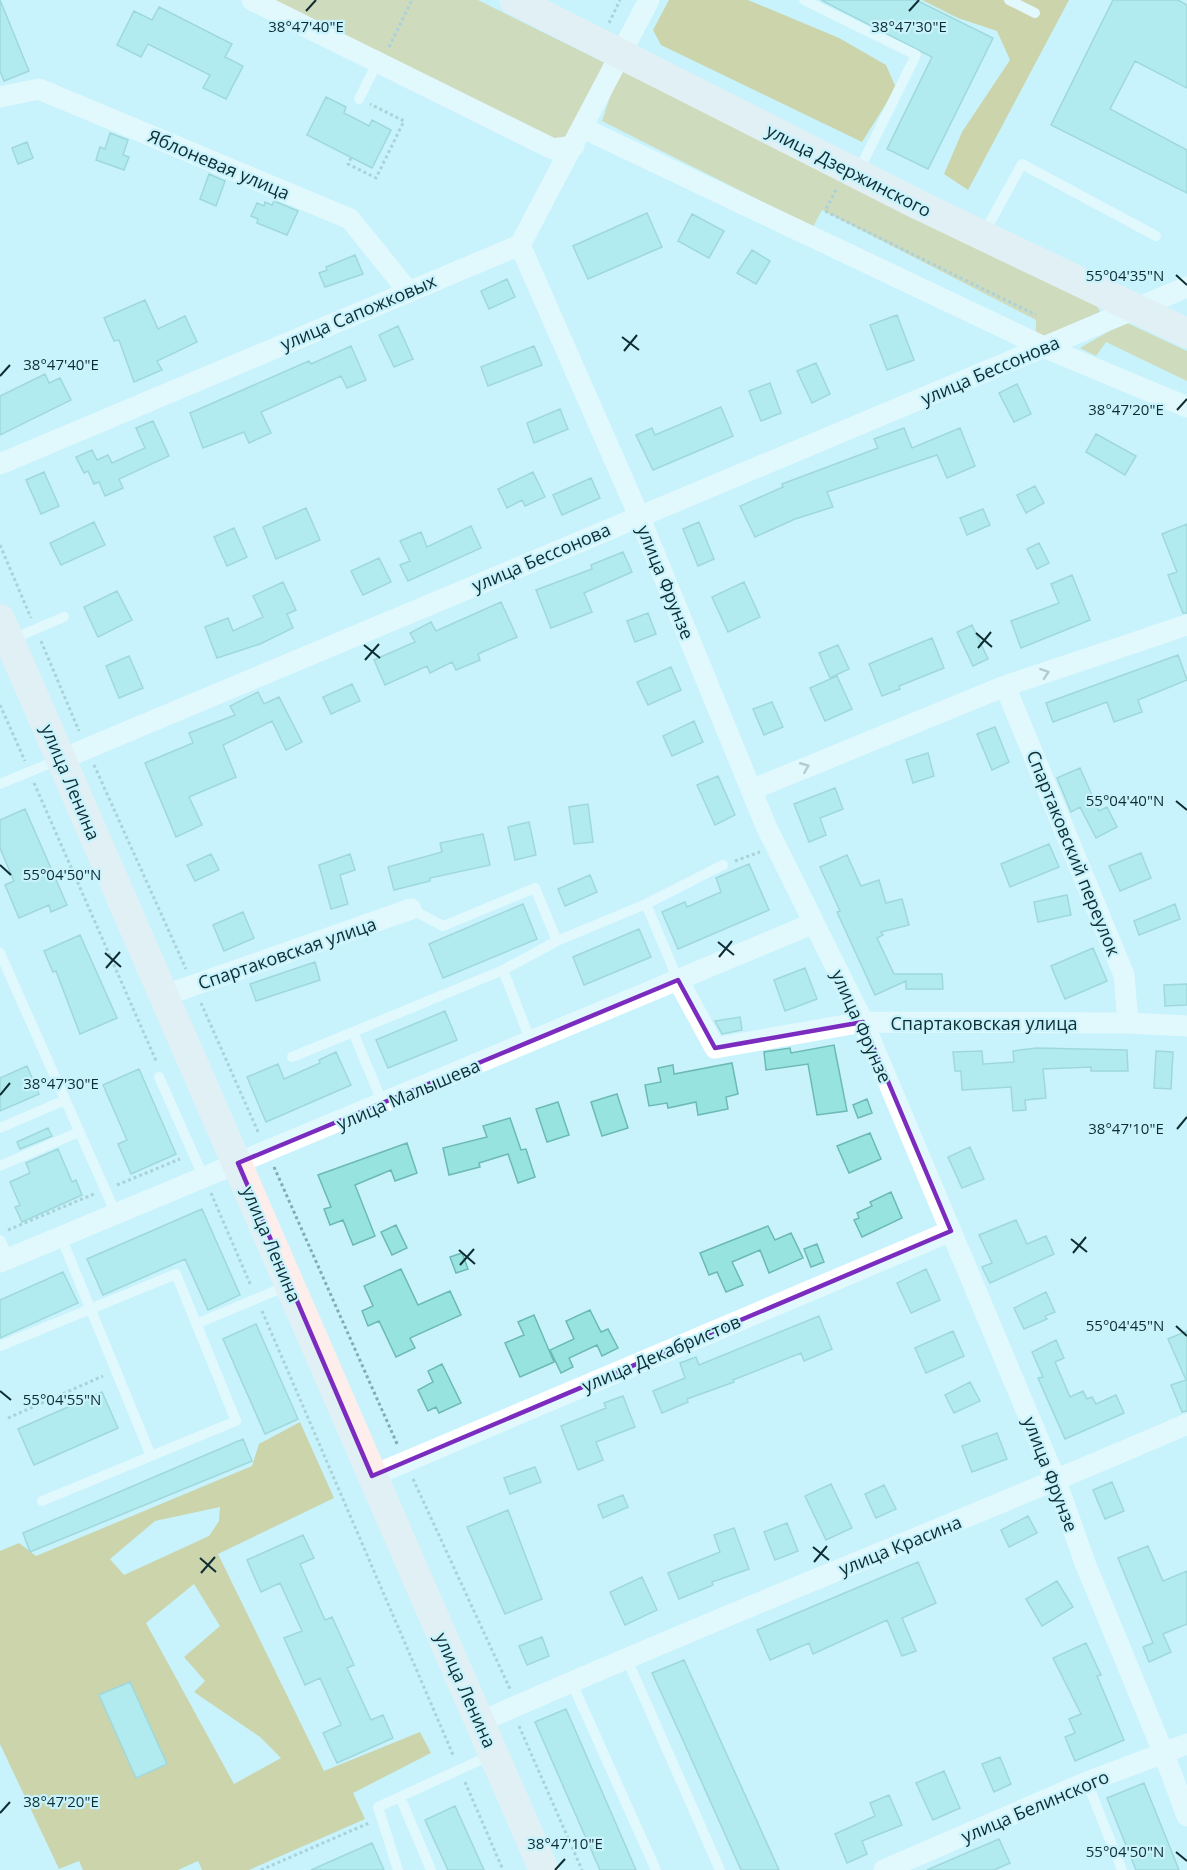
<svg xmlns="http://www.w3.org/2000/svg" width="1187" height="1870" font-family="'Open Sans',sans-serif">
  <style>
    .green { fill: #d7be72 }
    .forest { fill: #cfb04b; fill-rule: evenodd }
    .building { fill: #97e3e0; stroke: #6db9b6; stroke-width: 1.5 }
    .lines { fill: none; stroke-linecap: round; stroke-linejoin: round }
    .path { stroke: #84abb3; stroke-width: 3; stroke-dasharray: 3 3; stroke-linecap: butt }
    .lane { stroke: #fff; stroke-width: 10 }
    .street { stroke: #fff; stroke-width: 21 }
    .secondary { stroke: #fdeeeb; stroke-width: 30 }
    .oneway { stroke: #93a0a3 }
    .marked { fill: none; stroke: #7b2cbf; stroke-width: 4.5; stroke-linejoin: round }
    .ticks { fill: none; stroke: #0e2d33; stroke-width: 2 }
    .labels { text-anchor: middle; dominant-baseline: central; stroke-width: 4.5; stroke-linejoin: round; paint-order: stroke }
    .street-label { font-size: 18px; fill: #0e2d33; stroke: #c8f3fc }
    .ticks-label { font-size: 15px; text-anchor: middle; fill: #0e2d33; stroke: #c8f3fc; stroke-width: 4.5; stroke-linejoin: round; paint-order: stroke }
  </style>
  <rect width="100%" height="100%" fill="#c8f3fc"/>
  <path class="green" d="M269,0H478L609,65L569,139L549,140Z
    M619,70L1091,293L1100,312L1040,338L1036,336V320L822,210L813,227L602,121Z
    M1125,322L1187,351V381L1106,342L1096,356L1080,348Z"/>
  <path class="forest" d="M669,0H748L839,38L886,65L896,88L862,142L661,45L653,30Z
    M922,0H1069L968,190L944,174L962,132L1010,60L997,31L958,18Z
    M300,1422L334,1498L218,1554L324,1771L420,1732L431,1753L353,1793L365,1819L249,1870H202L198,1861L178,1870H83L79,1861L59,1869L0,1744V1551L19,1543L36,1556L252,1466L259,1444ZM220,1507L219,1521L209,1536L124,1575L110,1559L155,1521ZM194,1584L220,1626L184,1657L205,1681L194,1692L260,1737L281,1758L234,1784L146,1623ZM129,1682L167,1764L137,1778L100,1695Z"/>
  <path class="building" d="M0,0L29,71L4,81L0,71Z
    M821,0H916L993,38L928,169L887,149L932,57Z
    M1113,0H1178L1187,5V88L1135,61L1110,109L1187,150V193L1051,125Z
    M159,7L232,44L225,57L243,66L226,99L203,88L210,75L148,44L141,57L117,45L134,11L152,20Z
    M326,97L346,107L344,113L369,126L372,120L391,130L372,168L307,135Z
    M110,133L128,140L123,155L129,157L124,170L96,160L100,147L105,149Z
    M27,142L33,158L18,164L12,148Z
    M209,174L225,181L216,206L200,199Z
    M274,201L298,211L287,235L257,223L258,219L251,216L257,203L264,206L265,202L272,205Z
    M647,213L662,247L588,279L573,246Z
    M692,214L724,231L709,258L678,241Z
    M752,250L770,261L756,284L737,273Z
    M355,255L363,274L325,287L319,273L327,270L326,267Z
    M507,279L515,297L489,309L481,291Z
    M145,300L158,329L185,316L197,342L157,361L162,370L134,382L119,340L114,341L104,318Z
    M897,315L914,360L887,370L870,325Z
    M398,326L413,359L394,367L379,335Z
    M351,346L366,380L347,388L341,376L261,412L271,433L249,443L244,432L203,448L190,413L309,361L311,364Z
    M534,346L542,365L488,386L481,367Z
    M816,363L830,394L812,403L797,371Z
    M45,374L49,383L60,378L71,400L0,435V396Z
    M770,383L781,413L761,421L749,391Z
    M1017,384L1031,414L1014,422L999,393Z
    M721,407L733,436L653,470L636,435L652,428L655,435Z
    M560,409L568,429L534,443L527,423Z
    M153,421L169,456L119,479L123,488L105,496L99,482L94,484L88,471L84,473L76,457L92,450L97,460L108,455L112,463L145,448L136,428Z
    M904,428L912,448L960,428L975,466L947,478L937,455L827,492L833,507L795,519L755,537L740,506L783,487L782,484L878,448L874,439Z
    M1096,434L1136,456L1125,475L1086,452Z
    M44,472L59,506L41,514L26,480Z
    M533,472L545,497L525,506L522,500L507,508L498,489Z
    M591,478L600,498L562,515L553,495Z
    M1035,486L1044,503L1026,513L1017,495Z
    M306,508L320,540L276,559L263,527Z
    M983,509L990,525L967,535L960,518Z
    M94,522L105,545L61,565L50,543Z
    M699,522L714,559L698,566L683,529Z
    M1187,524V613H1183L1168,575L1177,572L1162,534Z
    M471,526L481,548L408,581L400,565L410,561L400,541L421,532L427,547Z
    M234,528L247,557L227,566L214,537Z
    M1039,543L1049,563L1037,569L1027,549Z
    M623,552L632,572L584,593L592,612L551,628L536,590L592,569L591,565Z
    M379,558L391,582L363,595L351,571Z
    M1072,575L1090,620L1021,648L1011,621L1059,603L1051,584Z
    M283,582L296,610L287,614L293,628L260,644L217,658L205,627L228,618L233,631L263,617L253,596Z
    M744,582L760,617L728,632L712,597Z
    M117,591L132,620L98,637L84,607Z
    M501,602L517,637L478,654L480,660L456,670L452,662L430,673L427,666L385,685L374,660L415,642L410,633L431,622L436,631Z
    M648,613L656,634L635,642L627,621Z
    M972,625L988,659L973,666L957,632Z
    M932,638L944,668L899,686L900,689L882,696L869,664Z
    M838,645L849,669L830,678L819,653Z
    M1178,655L1187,680L1138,700L1142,712L1114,722L1107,702L1053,722L1046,703Z
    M129,656L143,688L119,698L106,666Z
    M671,667L681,690L648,705L637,682Z
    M837,676L852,709L825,721L810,688Z
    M352,684L360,701L331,714L323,697Z
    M258,692L264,704L279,697L302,742L286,750L272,721L223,745L236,777L189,797L202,825L176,837L145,763L193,743L189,733L235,715L230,706Z
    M772,702L783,727L764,735L753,709Z
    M694,721L703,742L672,756L663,736Z
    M995,727L1009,762L992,770L977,734Z
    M928,753L934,776L913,783L906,760Z
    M1080,768L1099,811L1107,807L1117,827L1096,838L1080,807L1071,812L1057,778Z
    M718,776L735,815L715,825L697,785Z
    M835,788L843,809L820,818L826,835L809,842L794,804Z
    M588,804L593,842L574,844L569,807Z
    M25,809L67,905L51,912L49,905L19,918L5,885L14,881L0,848V820Z
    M529,822L536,855L515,860L508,827Z
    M483,834L490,865L430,878V881L394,890L388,867L442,852L440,843Z
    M1049,844L1059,867L1010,887L1001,864Z
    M1141,853L1151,878L1120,891L1109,866Z
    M211,854L219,870L195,881L187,865Z
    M350,854L355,870L340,875L348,904L331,909L319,865Z
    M847,855L861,886L879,880L886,903L902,899L909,925L881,932L883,935L877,938L894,974H942L943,989H906V981L875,995L837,912L840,911L820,867Z
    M749,864L769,910L678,949L662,912L685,902L687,907L721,892L716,878Z
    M590,875L597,892L565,906L558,889Z
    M1067,895L1071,915L1038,922L1034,902Z
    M523,904L537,939L443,978L429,944Z
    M1175,904L1180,919L1139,935L1134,921Z
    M243,912L254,938L224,951L213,925Z
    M639,929L651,957L584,985L573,957Z
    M80,935L117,1018L80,1034L56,971L53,972L44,951Z
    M1093,948L1107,981L1065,999L1051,966Z
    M315,962L320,980L256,1001L250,984Z
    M805,968L817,999L785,1011L774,980Z
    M1187,984V1005L1165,1006L1164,985Z
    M445,1011L457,1040L388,1068L376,1040Z
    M740,1017L742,1030L722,1034L715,1021Z
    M834,1045L847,1111L817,1115L808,1064L766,1070L764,1052L790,1048L791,1053Z
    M1036,1048L1127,1050L1128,1071H1091V1067L1043,1069L1046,1098L1025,1100L1026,1110L1013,1111L1011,1087L962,1090L961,1071H955L953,1052L982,1051L983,1064L1014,1062L1013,1051Z
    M1156,1051L1173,1052L1171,1089L1154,1088Z
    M336,1052L351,1085L266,1122L247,1077L278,1064L284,1079L320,1063L319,1060Z
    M732,1063L738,1094L726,1097L728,1109L698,1115L696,1102L668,1108L667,1103L649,1106L645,1085L661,1082L658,1068L673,1065L674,1074Z
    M27,1066L39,1094L0,1111V1078Z
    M139,1069L176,1154L131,1174L118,1144L127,1140L103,1085Z
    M617,1094L628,1128L602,1136L591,1102Z
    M867,1099L872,1113L858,1118L853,1105Z
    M558,1102L569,1135L547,1142L536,1109Z
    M510,1118L521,1150L526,1149L535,1177L518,1183L508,1154L479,1163L480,1167L449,1175L443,1148L487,1137L483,1126Z
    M48,1128L52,1136L20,1149L17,1142Z
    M870,1133L881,1159L849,1173L837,1146Z
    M407,1143L417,1173L395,1181L391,1170L355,1185L375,1236L353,1245L343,1220L330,1225L324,1209L331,1207L318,1175Z
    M970,1147L984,1179L962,1188L948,1157Z
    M58,1149L72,1182L76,1180L82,1195L22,1222L15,1207L20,1205L10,1182L30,1173L26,1163Z
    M891,1192L902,1218L862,1237L854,1220L859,1218L857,1213L872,1206L870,1202Z
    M202,1209L240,1295L208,1310L185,1259L103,1295L87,1259Z
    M1016,1220L1027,1244L1046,1236L1054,1254L990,1283L982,1267L992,1263L979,1235Z
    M396,1225L407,1248L392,1255L381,1232Z
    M768,1226L775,1240L791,1233L803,1258L769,1273L760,1250L732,1262L743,1285L726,1292L717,1272L709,1275L700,1253Z
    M817,1244L824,1262L811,1267L804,1249Z
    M462,1253L468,1269L456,1273L450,1257Z
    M401,1269L418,1305L450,1291L461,1315L410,1338L415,1348L396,1357L379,1321L368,1326L362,1311L373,1306L364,1286Z
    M926,1269L940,1300L911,1313L897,1283Z
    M63,1272L78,1303L0,1338V1300Z
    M1046,1292L1055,1312L1045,1316L1047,1319L1024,1329L1014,1308Z
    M590,1310L601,1332L608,1329L618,1348L602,1356L597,1345L569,1358L573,1367L561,1373L550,1350L574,1339L566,1321Z
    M534,1315L554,1362L520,1377L505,1343L524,1335L518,1322Z
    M819,1316L832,1349L804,1361L801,1353L733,1380L734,1382L687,1399L688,1402L662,1413L653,1391L685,1378L680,1363L696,1357L699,1365Z
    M256,1324L298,1419L265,1434L223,1339Z
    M953,1331L964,1356L926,1373L915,1348Z
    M1187,1331V1411L1182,1412L1171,1385L1186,1380L1168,1339Z
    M1056,1340L1064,1358L1055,1362L1070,1397L1083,1391L1087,1399L1092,1397L1096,1404L1116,1395L1124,1413L1065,1439L1038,1378L1043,1377L1032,1352Z
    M442,1364L461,1403L439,1413L436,1407L428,1411L418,1390L433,1382L428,1371Z
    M970,1382L980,1401L954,1413L945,1395Z
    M102,1392L118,1428L34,1465L18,1429Z
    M623,1396L635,1427L596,1442L603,1460L578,1470L561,1426L606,1408L604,1403Z
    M997,1433L1007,1459L972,1472L962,1446Z
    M243,1439L252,1461L30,1552L23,1533Z
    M535,1467L541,1482L510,1494L504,1478Z
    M1112,1482L1124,1511L1105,1519L1093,1490Z
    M831,1484L852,1528L826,1540L805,1496Z
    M884,1485L896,1509L876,1518L865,1494Z
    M623,1495L628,1507L603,1518L598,1505Z
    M508,1510L542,1599L505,1614L467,1527Z
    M1028,1516L1037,1533L1009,1547L1001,1530Z
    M787,1523L798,1551L775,1560L764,1532Z
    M734,1528L749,1569L712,1582L713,1585L679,1599L668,1573L720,1552L714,1535Z
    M303,1535L314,1558L300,1564L325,1620L332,1617L354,1665L347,1668L371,1720L383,1715L393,1738L337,1763L323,1733L341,1725L320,1678L305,1685L284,1638L302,1631L280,1583L261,1592L247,1560Z
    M1148,1546L1163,1581L1187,1571V1624L1163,1634L1171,1652L1149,1662L1143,1647L1153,1643L1118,1558Z
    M918,1562L936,1603L902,1618L916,1651L902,1656L887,1620L813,1654L809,1643L770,1660L757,1630Z
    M642,1577L657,1610L625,1625L610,1592Z
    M1057,1581L1073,1607L1042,1626L1026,1599Z
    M542,1637L549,1656L527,1665L519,1646Z
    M1086,1643L1101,1675L1097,1676L1124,1740L1075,1761L1065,1737L1075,1733L1069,1719L1081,1714L1053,1658Z
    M684,1660L779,1870H741L682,1738L652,1673Z
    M130,1682L167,1764L136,1778L99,1695Z
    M566,1709L613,1817L636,1870H600L535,1722Z
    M1000,1757L1011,1784L994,1792L982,1764Z
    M944,1771L960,1808L933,1820L916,1783Z
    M1144,1783L1179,1870H1136L1107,1798Z
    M889,1795L902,1825L862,1841L867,1854L847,1863L835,1834L875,1816L870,1803Z
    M455,1806L484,1870H448L425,1820Z
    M999,1839L1010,1863L994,1870H927Z
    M372,1843L384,1870H311Z"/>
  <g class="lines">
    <path class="path" d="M609,23L620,0
      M389,47L412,0
      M351,158L348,164L376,178L404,121L370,104
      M836,190L825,211L1036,315
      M0,545L31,618
      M41,641L79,731
      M0,705L25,761
      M94,765L186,969
      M34,783L157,1063
      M735,861L760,852
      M201,1003L259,1134
      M274,1167L398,1446
      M117,1185L180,1159
      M211,1193L251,1286
      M8,1230L94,1194
      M262,1311L454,1757
      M8,1418L103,1376
      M413,1479L510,1689
      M519,1726L582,1870
      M465,1782L503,1870
      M261,1870L369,1823"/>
    <path class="lane" d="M804,0L916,55L858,172
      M1009,0L1035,13
      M359,99L377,63
      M984,233L1022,164L1156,236
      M10,640L64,617
      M0,784L58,760
      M646,904L723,865
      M411,909L443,926L535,888L557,941L646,904L678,980
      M0,953L116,1214
      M503,970L531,1042
      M353,1032L503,970L557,941
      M292,1057L353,1032L383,1104
      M159,1077L204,1178
      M0,1128L65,1100
      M0,1166L79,1132
      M0,1240L9,1258
      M196,1324L289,1285
      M0,1346L176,1274L236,1421L151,1456
      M42,1501L151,1456L61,1237
      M626,1657L720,1870
      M571,1681L656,1870
      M1087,1782L1122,1870
      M400,1797L431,1870
      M398,1870L378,1807L491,1755"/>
    <path class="street" d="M252,0L553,149L574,146
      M0,97L39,89L350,219L408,291
      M583,128L1046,348L1187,407
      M520,245L639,516L766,826L863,1022L1056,1481L1085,1563L1164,1754L1187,1816
      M0,464L520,245L649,0
      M1005,686L1124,975L1128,1023
      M62,759L1187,287
      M751,790L1005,686L1187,625
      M678,980L715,1048L863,1022L1128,1023L1187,1026
      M163,996L411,909
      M0,1262L814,923
      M372,1476L951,1231
      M480,1722C713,1618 952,1526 1187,1424
      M884,1870L1087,1782L1187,1744"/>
    <path class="secondary" d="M514,0L919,205L1187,333
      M0,619L544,1870"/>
  </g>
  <defs><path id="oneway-chevron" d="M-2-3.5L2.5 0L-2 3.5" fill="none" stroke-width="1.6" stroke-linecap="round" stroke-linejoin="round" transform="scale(1.5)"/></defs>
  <g class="oneway">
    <use href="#oneway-chevron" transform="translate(1045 673) rotate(-19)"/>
    <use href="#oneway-chevron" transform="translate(805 767) rotate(-22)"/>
  </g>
  <path d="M0 0H1187V1870H0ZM678,980L715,1048L863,1022L951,1231L372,1476L238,1163Z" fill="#c8f3fc" fill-opacity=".55" fill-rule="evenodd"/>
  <path class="marked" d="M678,980L715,1048L863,1022L951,1231L372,1476L238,1163Z"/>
  <path class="ticks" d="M306,11L316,0M909,11L919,0M1176,275L1187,285M622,337L639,350M624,351L637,335M0,376L10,365M1177,410L1187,399M976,633L992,647M364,645L380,658M978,648L991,632M365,660L379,644M1176,801L1187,810M0,865L11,875M718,942L734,955M105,953L121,967M719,957L732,941M106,968L120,952M0,1095L10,1083M1177,1129L1187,1117M1071,1239L1087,1252M459,1250L475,1264M1073,1253L1086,1237M460,1265L474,1249M1176,1326L1187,1336M0,1391L11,1400M813,1547L829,1560M200,1558L216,1572M814,1562L827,1546M201,1573L215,1557M0,1813L10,1802M1176,1852L1187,1861M555,1870L565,1859"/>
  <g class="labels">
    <g class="street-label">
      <text transform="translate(219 164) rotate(23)">Яблоневая улица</text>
      <text transform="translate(849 170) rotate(27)">улица Дзержинского</text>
      <text transform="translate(358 312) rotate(-23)">улица Сапожковых</text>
      <text transform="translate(990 370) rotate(-23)">улица Бессонова</text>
      <text transform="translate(541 557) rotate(-23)">улица Бессонова</text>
      <text transform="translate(666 582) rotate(68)">улица Фрунзе</text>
      <text transform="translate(71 782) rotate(67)">улица Ленина</text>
      <text transform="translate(1074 853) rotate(68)">Спартаковский переулок</text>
      <text transform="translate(287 953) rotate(-19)">Спартаковская улица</text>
      <text x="984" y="1023">Спартаковская улица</text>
      <text transform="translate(862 1026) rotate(66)">улица Фрунзе</text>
      <text transform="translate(408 1094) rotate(-23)">улица Малышева</text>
      <text transform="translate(272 1244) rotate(67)">улица Ленина</text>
      <text transform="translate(661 1353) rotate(-23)">улица Декабристов</text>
      <text transform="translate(1051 1474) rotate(69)">улица Фрунзе</text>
      <text transform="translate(900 1545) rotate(-22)">улица Красина</text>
      <text transform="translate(466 1690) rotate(66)">улица Ленина</text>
      <text transform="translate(1035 1806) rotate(-23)">улица Белинского</text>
    </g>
  </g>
  <g class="ticks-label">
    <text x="306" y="32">38°47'40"E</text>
    <text x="909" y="32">38°47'30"E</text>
    <text x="1125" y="281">55°04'35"N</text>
    <text x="61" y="370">38°47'40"E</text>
    <text x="1126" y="415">38°47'20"E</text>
    <text x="1125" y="806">55°04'40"N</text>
    <text x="62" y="880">55°04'50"N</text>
    <text x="61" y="1089">38°47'30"E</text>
    <text x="1126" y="1134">38°47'10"E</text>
    <text x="1125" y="1331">55°04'45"N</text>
    <text x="62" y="1405">55°04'55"N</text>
    <text x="61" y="1807">38°47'20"E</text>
    <text x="565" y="1849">38°47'10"E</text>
    <text x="1125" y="1857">55°04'50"N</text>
  </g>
</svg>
